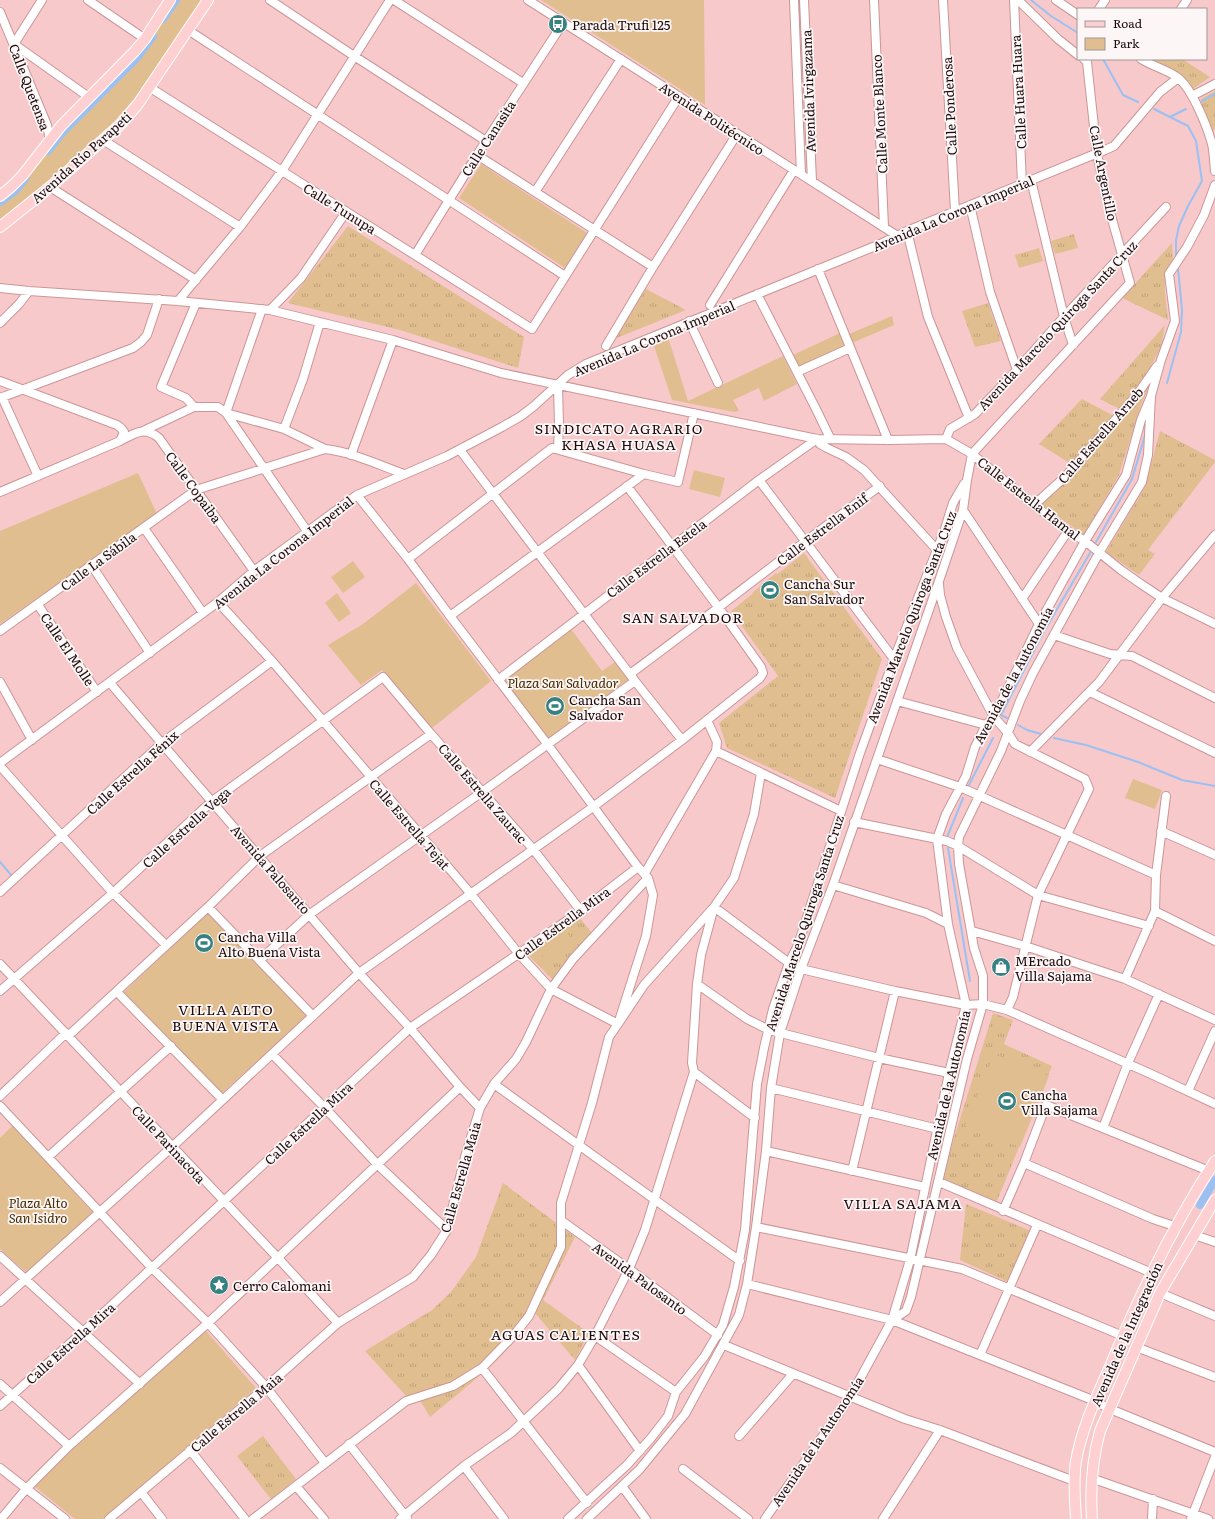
<svg xmlns="http://www.w3.org/2000/svg" width="1215" height="1519" font-family="Literata,serif">
  <style>
    .grass { fill: url(#grass-tufts) }
    .park { fill: #e0be8f }
    .lines { fill: none; stroke-linecap: round; stroke-linejoin: round }
    .stream { stroke: #9bc0f2; stroke-width: 2 }
    .canal { stroke: #9bc0f2; stroke-width: 8 }
    .minor-casing { stroke: #cc9597; stroke-width: 10 }
    .major-casing { stroke: #fff; stroke-width: 12 }
    .minor { stroke: #fff; stroke-width: 8 }
    .major { stroke: #fed0d2; stroke-width: 10 }
    .labels { text-anchor: middle; dominant-baseline: central; stroke-width: 3.5; stroke-linejoin: round; paint-order: stroke }
    .poi-label { font-size: 13px; fill: #1b080a; stroke: #fcf6f6; text-anchor: start }
    .street-label { font-size: 13px; fill: #1b080a; stroke: #fcf6f6 }
    .park-label { font-size: 13px; font-style: italic; fill: #452c00; stroke: #fcf6f6 }
    .neighbourhood-label { font-size: 14px; letter-spacing: 1px; fill: #1b080a; stroke: #fcf6f6 }
  </style>
  <defs>
    <pattern id="grass-tufts" width="24" height="20" patternUnits="userSpaceOnUse"><rect width="24" height="20" fill="#e0be8f"/><path d="M3 7l-1-3M5 7V3M7 7l1-3M15 17l-1-3M17 17v-4M19 17l1-3" fill="none" stroke="#c0a27a"/></pattern>
  </defs>
  <rect width="100%" height="100%" fill="#f8c9cb"/>
  <path class="grass" d="M1155,59H1182L1210,77L1193,89L1181,74L1154,60Z
    M1215,91V128L1213,133L1203,110L1201,99Z
    M348,226L524,337L518,368L400,330L288,303Z
    M1074,234L1078,248L1055,254L1051,241Z
    M1172,243L1173,260C1159,276 1167,301 1168,320L1122,298Z
    M1039,248L1043,261L1019,268L1015,255Z
    M646,289L686,310L614,339Z
    M988,303L1001,341L975,347L962,311Z
    M1165,325L1161,347L1144,379L1120,409L1100,399Z
    M1151,381L1141,405L1119,475L1084,535L1041,504L1079,469Z
    M1082,399L1114,416L1071,464L1039,444Z
    M1160,431L1215,460V462L1148,550L1155,554L1139,575L1106,552L1145,487Z
    M804,553L882,659L835,798L727,748L719,723L778,676L731,611Z
    M578,916L592,933L553,980L526,953Z
    M993,1013L1013,1020L1004,1044L1052,1066L997,1201L941,1180Z
    M503,1183L575,1237L543,1300L589,1333L575,1360L535,1313C509,1356 468,1385 430,1417L416,1394L407,1397L365,1351L432,1310L451,1292L476,1257Z
    M966,1204L1031,1231L1008,1282L960,1260Z
    M263,1436L296,1479L271,1499L237,1456Z"/>
  <path class="park" d="M173,0H203C174,42 145,91 109,127C75,161 37,191 0,221V200Z
    M541,0H704L705,105Z
    M481,164L587,233L565,268L459,198Z
    M892,316L894,325L852,343L849,334Z
    M840,333L846,346L799,367L793,355Z
    M668,337L688,401L783,356L797,384L764,401L759,388L733,400L739,411L734,412L672,400L653,343Z
    M694,470L725,478L720,497L689,489Z
    M138,473L157,514L0,624V531Z
    M353,561L365,577L343,593L331,577Z
    M776,573L788,588L764,608L752,593Z
    M416,583L491,681L432,728L382,670L361,685L328,645L363,624Z
    M337,593L351,613L339,622L325,603Z
    M571,629L602,671L615,662L629,679L549,740L504,680Z
    M1133,779L1162,790L1155,809L1125,798Z
    M207,913L307,1015L222,1093L123,993Z
    M564,929L576,945L549,965L537,948Z
    M994,1054L1049,1076L1020,1147L965,1126Z
    M13,1125L93,1213L27,1273L0,1249V1138Z
    M205,1330L256,1388L103,1519H75L34,1486L74,1446Z"/>
  <g class="lines">
    <path class="stream" d="M1031,0L1051,16L1078,33
      M1103,59L1123,95L1138,102
      M1202,101L1215,94
      M1154,109L1188,126L1196,141L1202,181L1188,206L1179,226L1176,240V257
      M1170,117L1186,109
      M1167,383L1181,332L1182,310L1178,268
      M1096,542L1132,479L1146,432
      M1001,715L1043,633L1090,553
      M1001,715L1007,718
      M1018,725L1027,730L1041,734
      M1054,738L1086,745L1138,762L1182,780L1215,786
      M969,785L993,738
      M948,835L963,798
      M948,848L970,981
      M0,862L12,876"/>
    <path class="canal" d="M163,19L176,0
      M48,151L61,134L137,58L153,36
      M0,202L15,191L25,179
      M1200,1205L1215,1180"/>
    <defs>
      <path id="minor" d="M42,0L14,44L90,98
        M88,0L145,39
        M270,0L354,56L486,141
        M394,0L523,83
        M528,0L896,235
        M794,0L801,174
        M804,0L812,181
        M874,0L884,227
        M943,0L955,211
        M1014,0L1022,184
        M1018,0L1058,39L1078,55
        M1056,0L1078,15
        M1099,9L1105,0
        M1181,9L1187,0
        M0,12L47,125L50,140
        M188,30L565,276
        M1141,59C1152,66 1165,69 1177,77C1192,88 1207,126 1212,144C1214,153 1214,162 1215,171
        M149,87L532,329L679,96
        M1192,96L1215,84
        M103,140L240,227
        M477,155L653,267
        M1031,180L1064,317L1073,345
        M50,187L196,280
        M535,192L621,59
        M970,205L990,292L1017,370
        M907,231L928,317L969,418
        M415,255L477,155L563,23
        M818,269L888,440
        M0,288L29,291L178,301L270,310L393,340L501,373L817,439L888,440L946,439L972,454L1034,505L1068,531L1085,541L1121,570L1141,584L1162,598L1215,624
        M757,294L816,409L830,438
        M178,301L240,227L282,171L390,0
        M710,305L794,170
        M262,309L226,413L307,531
        M270,310L301,278L346,212
        M689,321L718,383
        M0,323L19,304L29,291
        M606,346L653,267L737,134
        M797,372L850,348
        M0,381L117,425L121,428L124,432L120,441L0,492
        M2,397L38,476
        M0,398L133,348L141,342L147,335L159,299
        M194,407L186,398L161,387L196,303
        M284,429L303,379L320,322
        M143,431L194,407H218L226,413L284,429L325,449
        M817,439L820,444L827,448L846,457L864,470L937,550
        M946,439L950,429L975,414L1017,370L1064,317L1166,207
        M120,441C135,433 144,426 159,438L254,571
        M558,449L559,425L558,385
        M460,450L635,681L682,740
        M351,455L393,340
        M759,480L894,659
        M1034,505L1066,476L1136,396L1157,366
        M963,510L1039,624
        M144,528L203,613
        M408,559L552,448L644,474L678,482L694,413
        M92,566L150,653
        M939,584L940,595L946,617L957,648L994,717L1008,733L1015,744L1085,779L1089,789L1038,895L1013,997L1007,1010
        M1022,599L1068,531
        M218,602L272,661L471,894L519,954L551,989L618,1024L644,985L714,907L789,963L801,969L895,991L966,1005L983,1004L1007,1010L1151,1074L1215,1104
        M38,605L97,692
        M450,616L644,474
        M0,631L196,490L325,449C352,452 379,465 404,474
        M1054,635L1110,654L1132,656L1215,698
        M630,674C714,612 796,547 880,486
        M498,680L759,480L817,439
        M0,682L32,740
        M110,683L359,973L410,1028L460,1087L480,1108
        M1090,692L1215,753
        M897,701L986,725
        M716,751L841,811
        M1030,752L1099,682L1162,598L1215,535
        M877,759L960,787L980,796L1156,875
        M0,763L218,602L254,571L357,495L447,456L502,427L521,416L534,406L568,375L586,364L878,245L907,231L1105,150L1114,146L1160,92L1178,78
        M0,766L113,893L166,945
        M1166,796L1156,875L1155,911L1215,941
        M854,822L947,841L958,846L1038,895L1149,926
        M1161,831L1215,855
        M645,873L716,751L717,742L707,720
        M833,885L926,913L948,924
        M0,892L162,743L272,661
        M208,907L313,1016
        M972,931L1025,946L1125,979L1215,1020
        M260,960L310,914L482,792L635,681
        M0,964L278,1258L338,1323
        M1125,979L1155,911
        M697,984L747,1019L769,1030L879,1058L949,1073
        M0,991L113,893L211,802L383,677L431,734L533,849L581,911
        M117,992L222,1099
        M68,1036L208,907L260,856L431,734
        M272,1054L325,1108L378,1165L447,1230
        M694,1072L755,1118
        M494,1084L740,1261
        M771,1088L938,1129
        M1188,1091L1215,1031
        M0,1096L66,1033
        M0,1106L152,1268L208,1323L266,1387L325,1463
        M1103,1128L1128,1063L1159,994
        M766,1151L925,1187
        M48,1157L171,1046
        M1024,1163L1153,1219L1177,1227
        M852,1171L895,991
        M939,1182L1152,1273
        M1003,1211L1024,1163L1046,1105L1209,1171
        M562,1221L629,1269L718,1335
        M756,1227L962,1269L1123,1336
        M1194,1235L1215,1242
        M0,1256L140,1384
        M747,1284L892,1320L1095,1401L1110,1409L1215,1452
        M1160,1293L1215,1316
        M0,1302L172,1147L359,973L593,807L682,740L760,678L763,673L761,667L719,608L627,486
        M892,1320L906,1311L911,1297L967,1059L983,1004V976L974,948L959,864L958,846L959,837L1001,751L1020,701L1033,673L1099,553L1142,482L1148,455L1151,396L1161,360L1175,321L1169,274L1187,247L1204,215L1215,185
        M595,1336L676,1392
        M724,1345L905,1419L940,1430L1074,1481
        M1136,1347L1215,1377
        M980,1355L1037,1225
        M578,1365L640,1451
        M482,1368L587,1503
        M0,1384L69,1446
        M0,1406L84,1331L410,1028L581,911L638,867
        M739,1436L793,1374
        M349,1444L407,1518
        M190,1450L245,1519
        M464,1466L504,1519
        M0,1468L65,1519
        M683,1469L748,1519
        M1091,1478L1208,1519
        M296,1486L324,1519
        M622,1486L646,1519
        M141,1492L162,1519
        M1,1519L26,1489L69,1446L208,1323L460,1087
        M109,1519L266,1387L338,1323L413,1277L431,1255L447,1230L465,1157L480,1108L494,1084L516,1059L526,1042L551,989L573,959L648,878
        M253,1519L406,1401L453,1386L482,1368L514,1335L529,1316L561,1247V1203L592,1103L609,1037L618,1024L646,936L653,895L648,878L638,867L548,745L450,616L408,559L357,495
        M400,1519L464,1466L511,1433L558,1389L578,1365L595,1336L629,1269L645,1230L694,1072L692,1063L697,984L701,955L714,907L734,878L754,814L761,773
        M568,1519L627,1465L651,1438L668,1416L676,1392L704,1357L723,1325L734,1287L745,1230L757,1084L764,1048L773,1009L789,963L798,945L860,753L894,659L944,532L953,503L964,484
        M587,1519L639,1470L685,1414L739,1315L747,1284L756,1227L766,1151L771,1088L780,1033L801,969L833,885L939,581L963,510L967,480L972,454L1130,283L1110,212L1097,154L1087,62L1084,59
        M765,1519L850,1397L892,1320L910,1260L949,1073L966,1005L948,924L937,839L946,814L966,776L975,747L986,725L994,717L1039,624L1085,541L1126,475L1141,420L1151,396
        M883,1519L940,1430
        M1152,1519L1153,1499
        M1191,1519L1215,1457"/>
      <path id="major" d="M0,196L11,187L22,176L61,126L135,51L145,39L170,0
        M0,227L50,187L121,124L138,104L208,0
        M1076,1519C1075,1500 1073,1480 1076,1461C1082,1427 1097,1396 1111,1364C1140,1294 1173,1225 1215,1161
        M1092,1519C1090,1489 1092,1460 1100,1431L1160,1293L1215,1200"/>
    </defs>
    <use href="#minor" class="minor-casing"/>
    <use href="#major" class="major-casing"/>
    <use href="#minor" class="minor"/>
    <use href="#major" class="major"/>
  </g>
  <defs>
    <symbol id="bus-disc" viewBox="-11 -11 22 22"><circle r="9.5" fill="#388181" stroke="#fcf6f6"/><path d="M-5-6H5V4H4V6H2V4H-2V6H-4V4H-5ZM-3.5-4V0h7V-4ZM-3.5 1.2v1.5H-2V1.2ZM2 1.2v1.5H3.5V1.2Z" fill="#fff"/></symbol>
    <symbol id="stadium-disc" viewBox="-11 -11 22 22"><circle r="9.5" fill="#388181" stroke="#fcf6f6"/><path d="M0-5a6.5 5 0 1 0 0 10a6.5 5 0 1 0 0-10ZM-3.5-1.8h7v3.6h-7Z" fill="#fff"/></symbol>
    <symbol id="shop-disc" viewBox="-11 -11 22 22"><circle r="9.5" fill="#388181" stroke="#fcf6f6"/><path d="M-5-2.5h2.3a2.7 3.5 0 0 1 5.4 0H5L5.5 6h-11ZM-1.5-2.5h3a1.5 2.3 0 0 0-3 0Z" fill="#fff"/></symbol>
    <symbol id="sight-disc" viewBox="-11 -11 22 22"><circle r="9.5" fill="#388181" stroke="#fcf6f6"/><path d="M0-6L1.8-2.2L6-1.7L2.9 1.2L3.7 5.4L0 3.3L-3.7 5.4L-2.9 1.2L-6-1.7L-1.8-2.2Z" fill="#fff"/></symbol>
  </defs>
  <g fill-rule="evenodd">
    <use href="#bus-disc" x="547" y="13" width="22" height="22"/>
    <use href="#stadium-disc" x="759" y="579" width="22" height="22"/>
    <use href="#stadium-disc" x="544" y="695" width="22" height="22"/>
    <use href="#stadium-disc" x="193" y="932" width="22" height="22"/>
    <use href="#shop-disc" x="990" y="956" width="22" height="22"/>
    <use href="#stadium-disc" x="996" y="1090" width="22" height="22"/>
    <use href="#sight-disc" x="208" y="1274" width="22" height="22"/>
  </g>
  <g class="labels">
    <g class="poi-label">
      <text x="572" y="24">Parada Trufi 125</text>
      <text x="784" y="583">Cancha Sur<tspan x="784" dy="15">San Salvador</tspan></text>
      <text x="569" y="699">Cancha San<tspan x="569" dy="15">Salvador</tspan></text>
      <text x="218" y="936">Cancha Villa<tspan x="218" dy="15">Alto Buena Vista</tspan></text>
      <text x="1015" y="960">MErcado<tspan x="1015" dy="15">Villa Sajama</tspan></text>
      <text x="1021" y="1094">Cancha<tspan x="1021" dy="15">Villa Sajama</tspan></text>
      <text x="233" y="1285">Cerro Calomani</text>
    </g>
    <g class="street-label">
      <text transform="translate(30 87) rotate(69)">Calle Quetensa</text>
      <text transform="translate(808 91) rotate(-92)">Avenida Ivirgazama</text>
      <text transform="translate(1018 92) rotate(-93)">Calle Huara Huara</text>
      <text transform="translate(949 106) rotate(-93)">Calle Ponderosa</text>
      <text transform="translate(879 114) rotate(-93)">Calle Monte Blanco</text>
      <text transform="translate(712 118) rotate(33)">Avenida Politécnico</text>
      <text transform="translate(488 138) rotate(-57)">Calle Canasita</text>
      <text transform="translate(81 157) rotate(-42)">Avenida Río Parapeti</text>
      <text transform="translate(1104 173) rotate(79)">Calle Argentillo</text>
      <text transform="translate(340 208) rotate(32)">Calle Tunupa</text>
      <text transform="translate(953 213) rotate(-23)">Avenida La Corona Imperial</text>
      <text transform="translate(1057 325) rotate(-47)">Avenida Marcelo Quiroga Santa Cruz</text>
      <text transform="translate(654 338) rotate(-23)">Avenida La Corona Imperial</text>
      <text transform="translate(1100 435) rotate(-49)">Calle Estrella Arneb</text>
      <text transform="translate(194 487) rotate(54)">Calle Copaiba</text>
      <text transform="translate(1029 498) rotate(38)">Calle Estrella Hamal</text>
      <text transform="translate(822 529) rotate(-37)">Calle Estrella Enif</text>
      <text transform="translate(283 552) rotate(-38)">Avenida La Corona Imperial</text>
      <text transform="translate(656 558) rotate(-37)">Calle Estrella Estela</text>
      <text transform="translate(98 561) rotate(-36)">Calle La Sábila</text>
      <text transform="translate(911 617) rotate(-69)">Avenida Marcelo Quiroga Santa Cruz</text>
      <text transform="translate(68 649) rotate(56)">Calle El Molle</text>
      <text transform="translate(1013 675) rotate(-62)">Avenida de la Autonomía</text>
      <text transform="translate(132 772) rotate(-42)">Calle Estrella Fénix</text>
      <text transform="translate(483 793) rotate(49)">Calle Estrella Zaurac</text>
      <text transform="translate(410 824) rotate(49)">Calle Estrella Tejat</text>
      <text transform="translate(186 827) rotate(-42)">Calle Estrella Vega</text>
      <text transform="translate(271 869) rotate(49)">Avenida Palosanto</text>
      <text transform="translate(562 923) rotate(-36)">Calle Estrella Mira</text>
      <text transform="translate(804 923) rotate(-72)">Avenida Marcelo Quiroga Santa Cruz</text>
      <text transform="translate(948 1085) rotate(-77)">Avenida de la Autonomía</text>
      <text transform="translate(308 1123) rotate(-43)">Calle Estrella Mira</text>
      <text transform="translate(169 1144) rotate(47)">Calle Parinacota</text>
      <text transform="translate(460 1177) rotate(-74)">Calle Estrella Maia</text>
      <text transform="translate(640 1278) rotate(36)">Avenida Palosanto</text>
      <text transform="translate(1126 1334) rotate(-66)">Avenida de la Integración</text>
      <text transform="translate(70 1343) rotate(-42)">Calle Estrella Mira</text>
      <text transform="translate(236 1412) rotate(-40)">Calle Estrella Maia</text>
      <text transform="translate(817 1441) rotate(-56)">Avenida de la Autonomía</text>
    </g>
    <g class="park-label">
      <text x="563" y="682">Plaza San Salvador</text>
      <text x="38" y="1202">Plaza Alto<tspan x="38" dy="15">San Isidro</tspan></text>
    </g>
    <g class="neighbourhood-label">
      <text x="619" y="428">SINDICATO AGRARIO<tspan x="619" dy="16">KHASA HUASA</tspan></text>
      <text x="683" y="617">SAN SALVADOR</text>
      <text x="226" y="1009">VILLA ALTO<tspan x="226" dy="16">BUENA VISTA</tspan></text>
      <text x="903" y="1203">VILLA SAJAMA</text>
      <text x="566" y="1334">AGUAS CALIENTES</text>
    </g>
  </g>
  <rect x="1077" y="8" width="130" height="52" fill="#fcf6f6" stroke="#a29798"/>
  <rect x="1085" y="21" width="20" height="6" fill="#fed0d2" stroke="#a29798"/>
  <text x="1113" y="28" font-size="12" fill="#1b080a">Road</text>
  <rect x="1085" y="38" width="20" height="12" fill="#e0be8f" stroke="#a29798"/>
  <text x="1113" y="48" font-size="12" fill="#1b080a">Park</text>
</svg>
